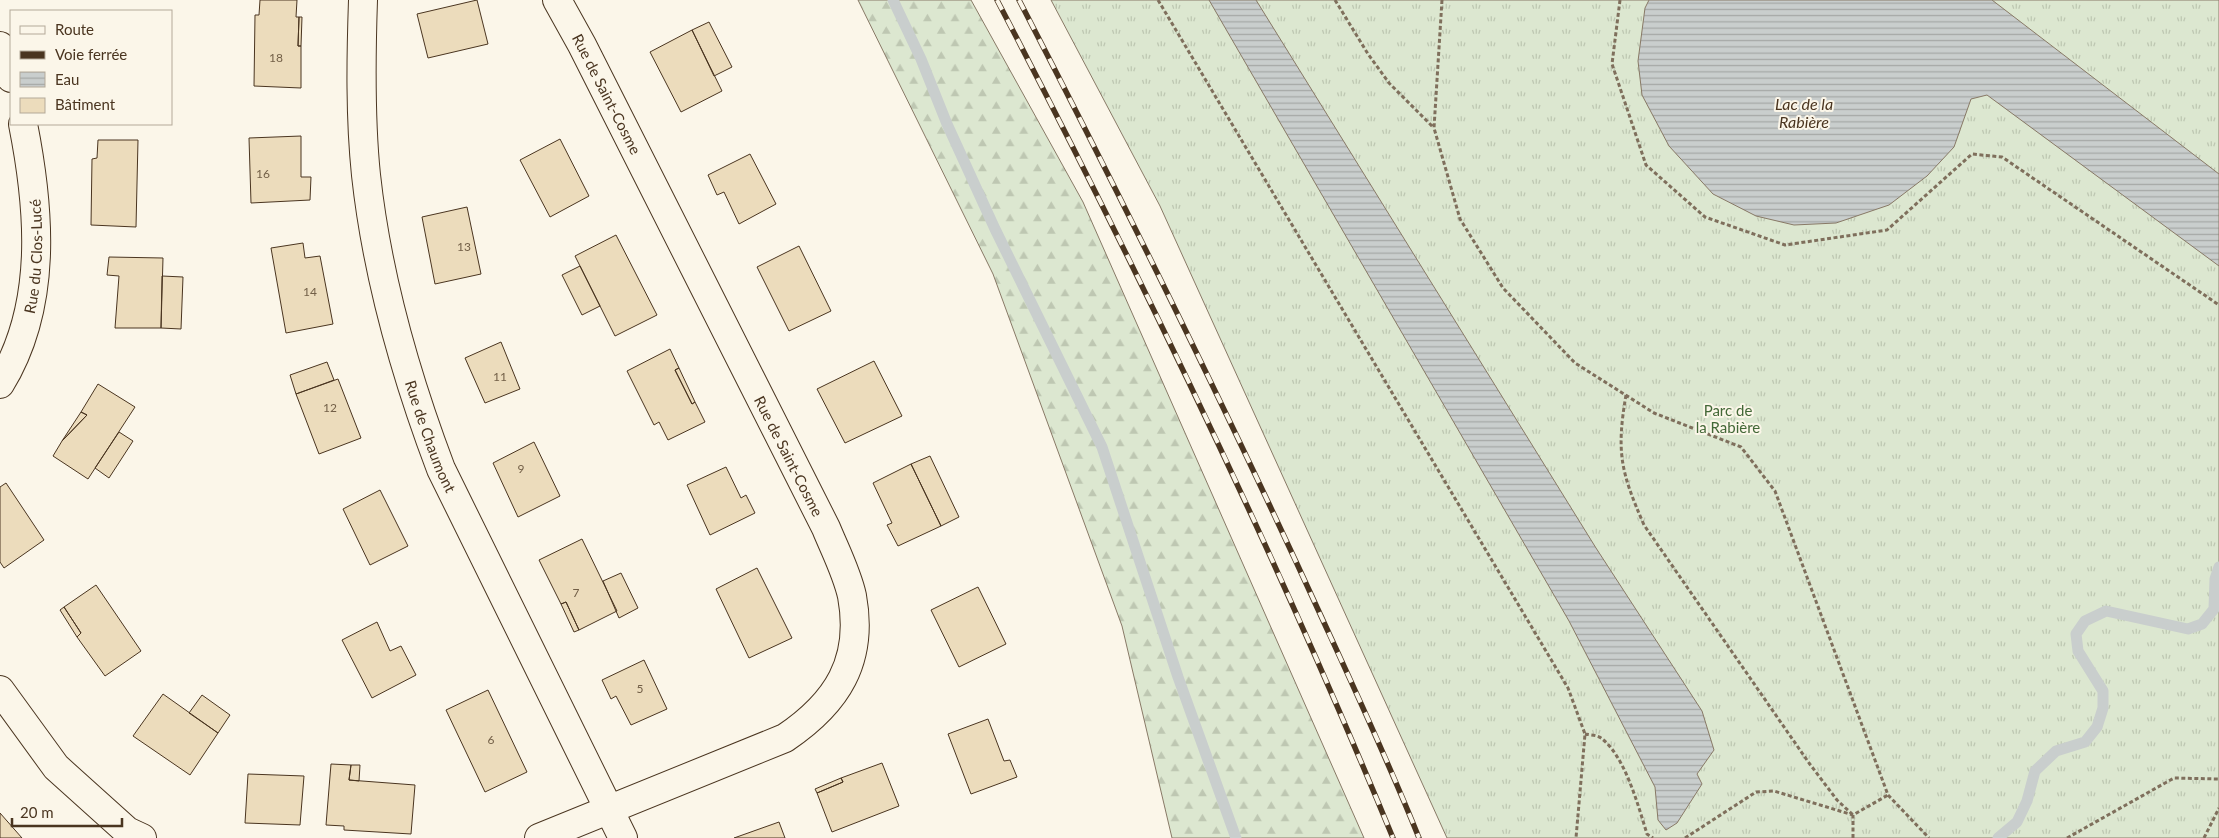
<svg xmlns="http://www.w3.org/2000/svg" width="2219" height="838" font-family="Lato,sans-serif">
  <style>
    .grass { fill: url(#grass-tufts); stroke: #887966 }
    .forest { fill: url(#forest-firs); stroke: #887966 }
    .water { fill: url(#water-rules); stroke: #887966 }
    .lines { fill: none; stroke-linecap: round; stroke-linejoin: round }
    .stream { stroke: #c9cecd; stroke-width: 11 }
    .building { fill: #ecdcbc; stroke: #4a3520 }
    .minor-casing { stroke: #4a3520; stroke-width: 30 }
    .path { stroke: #7f6f5c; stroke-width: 3; stroke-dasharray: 4 2.5; stroke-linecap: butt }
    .minor { stroke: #fbf6e9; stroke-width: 28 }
    .rail-casing { stroke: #4a3520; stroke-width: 5.5 }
    .rail { stroke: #fbf6e9; stroke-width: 4; stroke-dasharray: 11; stroke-linecap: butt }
    .labels { text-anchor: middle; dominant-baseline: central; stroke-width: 4; stroke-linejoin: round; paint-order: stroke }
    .number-label { font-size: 12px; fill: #725f47 }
    .street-label { font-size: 15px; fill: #4a3520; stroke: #fbf6e9 }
    .park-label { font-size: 15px; fill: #436837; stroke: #fbf6e9 }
    .water-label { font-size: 16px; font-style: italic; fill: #4a3520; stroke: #fbf6e9 }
  </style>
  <defs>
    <pattern id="grass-tufts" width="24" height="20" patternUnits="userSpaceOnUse" patternTransform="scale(1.25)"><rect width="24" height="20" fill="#dce7d0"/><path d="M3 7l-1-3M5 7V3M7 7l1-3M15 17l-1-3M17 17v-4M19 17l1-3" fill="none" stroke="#bec7b2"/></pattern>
    <pattern id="forest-firs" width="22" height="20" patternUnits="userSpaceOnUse" patternTransform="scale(1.25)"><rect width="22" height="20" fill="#dce7d0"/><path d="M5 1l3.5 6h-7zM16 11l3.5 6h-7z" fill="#bec7b2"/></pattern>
    <pattern id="water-rules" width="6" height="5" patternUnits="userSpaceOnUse" patternTransform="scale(1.25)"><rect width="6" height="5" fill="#c9cecd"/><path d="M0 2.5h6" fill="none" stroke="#a5a8a6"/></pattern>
  </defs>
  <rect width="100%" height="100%" fill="#fbf6e9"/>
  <path class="grass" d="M1051,0H2219V838H1447L1160,206Z"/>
  <path class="forest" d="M858,0H971L1083,202L1364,838H1172L1122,626L993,274Z"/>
  <path class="water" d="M1209,0H1256L1596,548L1702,711L1714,750L1697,774L1702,784L1677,823L1666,830L1658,820L1655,787L1569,621Z
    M1649,0H1992L2219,174V266L1987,95L1971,99L1954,147L1927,176L1889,205L1836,223L1794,225L1756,216L1713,194L1669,146L1642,95L1638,61L1645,8Z"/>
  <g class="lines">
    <path class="stream" d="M893,0L921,59L947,124L995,229L1102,447L1178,677L1236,838
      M1998,838L2017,822L2027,801L2035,771L2056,751L2085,742L2097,727L2103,708V691L2078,651L2076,634L2085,621L2106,611L2188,629L2202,624L2214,609L2215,579L2219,567"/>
  </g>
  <path class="building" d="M260,0H297L296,17H299L298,46H301V88L254,86L255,15H259Z
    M477,0L488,44L428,58L417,14Z
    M299,17H302L301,46H298Z
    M709,22L732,67L714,76L692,30Z
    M692,30L722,91L681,112L650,52Z
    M301,136V177H311L310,200L251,203L249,138Z
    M560,139L589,196L550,217L520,160Z
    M98,140H138L136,227L91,225L92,159L97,158Z
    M750,154L776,204L739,224L724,192L717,195L708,175Z
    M467,207L481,274L435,284L422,217Z
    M616,235L657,315L615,336L575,256Z
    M303,243L305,258L320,256L333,324L286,333L271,248Z
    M799,246L831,311L789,331L757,267Z
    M109,257L163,258L161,328H115L119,276L107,275Z
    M580,266L600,306L582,315L562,275Z
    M162,276L183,277L181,329L161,328Z
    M501,342L520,389L485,403L465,358Z
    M670,349L679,368L675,370L692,404L695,402L705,422L668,440L659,422L654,425L627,371Z
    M874,361L902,416L845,443L817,389Z
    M327,362L334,380L296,394L290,375Z
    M679,368L695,402L692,404L675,370Z
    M338,379L361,438L319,454L296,394Z
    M98,384L135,407L88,479L53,456L62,441L87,415L81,412Z
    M81,412L87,415L62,441Z
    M119,432L133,441L109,478L95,468Z
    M534,442L560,496L518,517L493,463Z
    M930,456L959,517L941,526L911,464Z
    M911,464L941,526L898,546L887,525L892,523L873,483Z
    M726,467L741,498L746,495L755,513L710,535L687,485Z
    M6,483L44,540L4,568L0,562V487Z
    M380,490L408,546L370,565L343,509Z
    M582,539L617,611L579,630L566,602L561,604L539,560Z
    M757,568L792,638L749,658L716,589Z
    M621,573L638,608L619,618L603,581Z
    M96,585L141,651L105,676L77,637L81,633L64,607Z
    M978,587L1006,644L959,667L931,610Z
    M566,602L579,630L574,632L561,604Z
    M64,607L81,633L77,637L60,610Z
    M377,622L390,651L401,646L416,675L372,698L342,640Z
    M644,660L667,709L631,725L616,696L611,699L602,680Z
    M488,690L527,772L485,792L446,710Z
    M163,694L218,733L190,775L133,736Z
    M202,695L230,715L218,733L189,713Z
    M988,719L1004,761L1010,760L1017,777L971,794L948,734Z
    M882,763L899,806L832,832L817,793L843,782L841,778Z
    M331,764L351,765L349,780L415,785L411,834L344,830V826L326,825Z
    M351,765H360L359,781L349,780Z
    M248,774L304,776L300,825L245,823Z
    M841,778L843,782L817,793L815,789Z
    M0,813L22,838H0Z
    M779,822L785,838H734Z"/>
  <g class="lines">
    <defs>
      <g id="minor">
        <path id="s1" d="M363,0C361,58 360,117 366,175C377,276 405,374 441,469L623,838"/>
        <path d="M0,46L11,78"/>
        <path id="s2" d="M0,384C48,306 40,210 23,124"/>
        <path d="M0,690L56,767L127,831L142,838"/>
        <path d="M539,838L785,738C837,703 864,661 852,596C847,573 835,550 826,528L582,45L557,0"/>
      </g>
    </defs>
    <use href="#minor" class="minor-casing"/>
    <path class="path" d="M1158,0L1568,688L1585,734L1576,838
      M1335,0L1368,54L1389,83L1433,127
      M1442,0L1434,128L1460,219L1503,288L1575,363L1654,413L1741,447L1775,491L1888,795L1929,838
      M1620,0L1612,64L1646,165L1705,217L1785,245L1887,230L1972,154L2002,157L2219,305
      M1626,395C1616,453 1621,472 1644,525L1809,763L1837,800L1853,815
      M1585,734C1590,735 1597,735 1601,738C1625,756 1638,805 1647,834L1653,838
      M1685,838L1756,792L1774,791L1853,815
      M1853,838V815L1888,795
      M2067,838L2174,778L2219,779
      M2204,838L2219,808"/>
    <use href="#minor" class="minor"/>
    <defs>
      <path id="rail" d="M997,0C1140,274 1275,552 1393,838
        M1019,0C1124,203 1226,408 1321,616C1355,690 1389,763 1419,838"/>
    </defs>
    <use href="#rail" class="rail-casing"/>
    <use href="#rail" class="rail"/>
  </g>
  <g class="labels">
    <g class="number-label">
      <text x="276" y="57">18</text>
      <text x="263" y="173">16</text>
      <text x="464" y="246">13</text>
      <text x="310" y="291">14</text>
      <text x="500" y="376">11</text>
      <text x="330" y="407">12</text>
      <text x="521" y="468">9</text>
      <text x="576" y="592">7</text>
      <text x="640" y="688">5</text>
      <text x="491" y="739">6</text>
    </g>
    <g class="street-label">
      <text transform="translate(607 94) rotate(63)">Rue de Saint-Cosme</text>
      <text stroke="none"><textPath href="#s2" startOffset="134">Rue du Clos-Lucé</textPath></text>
      <text stroke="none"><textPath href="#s1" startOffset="445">Rue de Chaumont</textPath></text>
      <text transform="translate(789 456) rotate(63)">Rue de Saint-Cosme</text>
    </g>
    <g class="park-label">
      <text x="1728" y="410">Parc de<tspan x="1728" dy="17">la Rabière</tspan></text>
    </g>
    <g class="water-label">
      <text x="1804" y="103">Lac de la<tspan x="1804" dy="18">Rabière</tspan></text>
    </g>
  </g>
  <rect x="10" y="10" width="162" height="115" fill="#fbf6e9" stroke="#b4a999"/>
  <rect x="20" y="26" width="25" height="8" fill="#fbf6e9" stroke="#b4a999"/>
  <text x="55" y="35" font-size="15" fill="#4a3520">Route</text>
  <rect x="20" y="51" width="25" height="8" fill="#4a3520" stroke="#b4a999"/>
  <text x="55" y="60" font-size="15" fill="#4a3520">Voie ferrée</text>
  <rect x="20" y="72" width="25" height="15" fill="url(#water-rules)" stroke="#b4a999"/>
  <text x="55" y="85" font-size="15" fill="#4a3520">Eau</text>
  <rect x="20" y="98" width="25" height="15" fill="#ecdcbc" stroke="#b4a999"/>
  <text x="55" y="110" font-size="15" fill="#4a3520">Bâtiment</text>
  <path d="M12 818v8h110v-8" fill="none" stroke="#4a3520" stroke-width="2.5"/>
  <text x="20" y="818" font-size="15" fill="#4a3520" stroke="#fbf6e9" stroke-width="4" paint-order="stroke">20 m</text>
</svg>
